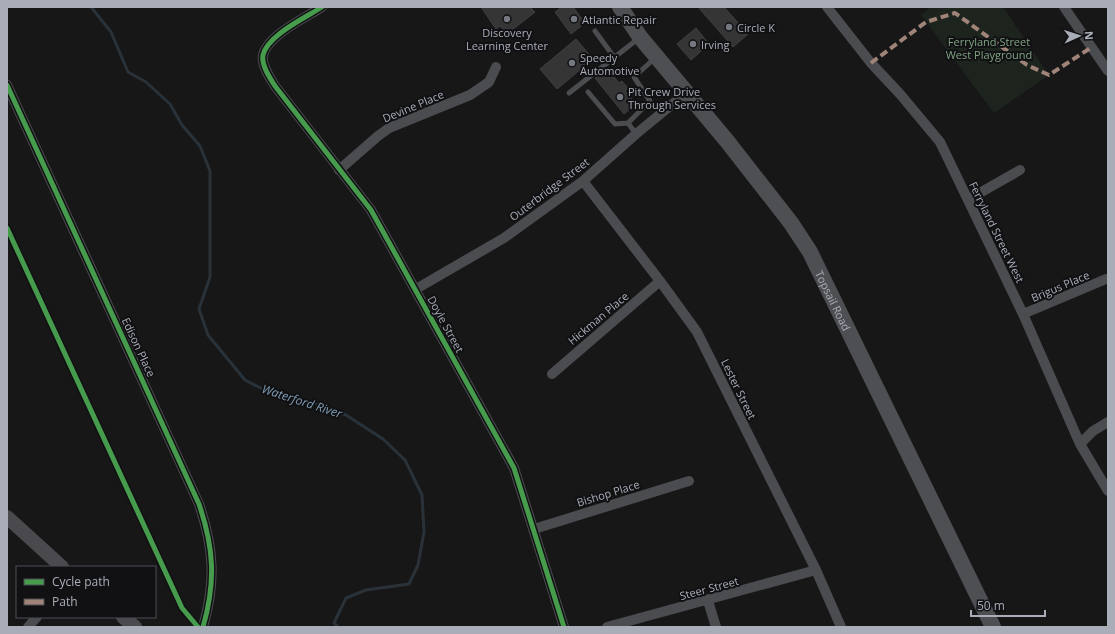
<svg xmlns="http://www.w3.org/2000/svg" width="1115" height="634" font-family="'Open Sans',sans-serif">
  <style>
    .green { fill: #1d241e }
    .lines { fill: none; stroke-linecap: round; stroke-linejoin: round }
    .stream { stroke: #2a3239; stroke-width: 3 }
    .building { fill: #353536; stroke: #3f4043 }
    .lane { stroke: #4b4c50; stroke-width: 5 }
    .street { stroke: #4b4c50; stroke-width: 10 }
    .secondary { stroke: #4a4a4e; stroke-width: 14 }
    .primary { stroke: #4d4f52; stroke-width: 16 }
    .quiet { stroke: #a18479; stroke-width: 4; stroke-dasharray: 8 4; stroke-linecap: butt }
    .cycleway-casing { stroke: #111113; stroke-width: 8 }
    .cycleway { stroke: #469c4c; stroke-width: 5 }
    .poi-dot { fill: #757880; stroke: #111113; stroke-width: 1.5 }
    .labels { text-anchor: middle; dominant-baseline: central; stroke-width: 4; stroke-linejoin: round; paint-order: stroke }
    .poi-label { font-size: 11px; fill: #a8adb8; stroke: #111113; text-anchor: start }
    .park-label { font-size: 11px; fill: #7fa381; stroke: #111113 }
    .street-label { font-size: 11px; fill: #a8adb8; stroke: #111113 }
    .water-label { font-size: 12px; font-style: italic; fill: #7f9bb3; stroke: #111113 }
  </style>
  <rect width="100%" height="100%" fill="#171717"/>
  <path class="green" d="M931,7H1003L1049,75L994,113L921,15Z"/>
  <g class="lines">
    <path class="stream" d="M91,7L111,32L128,72L146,82L170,104L182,125L200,146L210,171V277L199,309L208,335L245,380L270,393L317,404L346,415L383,439L405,460L422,495L424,532L418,565L409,584L366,590L346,598L334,623L338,627"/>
  </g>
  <path class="building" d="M481,7H530L535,12L507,34L500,26L496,29Z
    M562,7H573L585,23L571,34L555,12Z
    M698,7H724L748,34L733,47Z
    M696,28L709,44L691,60L677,44Z
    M576,39L593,59L557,89L540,69Z
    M607,68L619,83L622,81L628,88L625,91L636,104L624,114L595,78Z"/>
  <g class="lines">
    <path class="lane" d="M595,31L614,57
      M588,92L615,124L628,123
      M569,93L639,38
      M636,134L628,123L650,101L634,77L655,58"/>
    <path class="street" d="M322,7C305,18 268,35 263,55C261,65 270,78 275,86L371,210L514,468L564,627
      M827,7L871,63L900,94L940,142L1023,314L1080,444L1108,491
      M1064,7L1108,71
      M7,85L199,504C214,548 216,582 203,627
      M339,170L378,136L389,128L470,95L489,82L496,67
      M583,181L660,281L697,332L816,570L841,627
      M969,199L1020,170
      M416,289L504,238L583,181L636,134L686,93
      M1023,314L1106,279
      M552,374L660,281
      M1080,444L1093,431L1108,422
      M534,529L689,481
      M708,601L716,627
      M28,627L37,617
      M607,627L816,570"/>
    <path class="secondary" d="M7,517L62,567
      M123,617L135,627"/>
    <path class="primary" id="s1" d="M620,7L640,37L727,141L791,223L810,252L993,627"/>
    <path class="quiet" d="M871,63L926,22L955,13L1027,65L1049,75L1092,47"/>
    <defs>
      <path id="cycleway" d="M322,7C305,18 268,35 263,55C261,65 270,78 275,86L371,210L514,468L564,627
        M7,85L199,504C214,548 216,582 203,627
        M7,228L182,608L198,627"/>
    </defs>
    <use href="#cycleway" class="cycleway-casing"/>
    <use href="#cycleway" class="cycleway"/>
  </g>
  <g class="poi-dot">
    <circle cx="507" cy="19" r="4"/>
    <circle cx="574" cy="19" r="4"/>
    <circle cx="729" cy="27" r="4"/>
    <circle cx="693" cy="44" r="4"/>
    <circle cx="572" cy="63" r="4"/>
    <circle cx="620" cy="97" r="4"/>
  </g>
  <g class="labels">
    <g class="poi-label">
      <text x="582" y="19">Atlantic Repair</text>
      <text x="737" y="27">Circle K</text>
      <text x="507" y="32" text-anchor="middle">Discovery<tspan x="507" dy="13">Learning Center</tspan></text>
      <text x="701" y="44">Irving</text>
      <text x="580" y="57">Speedy<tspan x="580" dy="13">Automotive</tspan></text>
      <text x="628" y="91">Pit Crew Drive<tspan x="628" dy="13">Through Services</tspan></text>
    </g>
    <g class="park-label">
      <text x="989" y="41">Ferryland Street<tspan x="989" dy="13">West Playground</tspan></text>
    </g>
    <g class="street-label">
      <text transform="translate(413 106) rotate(-23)">Devine Place</text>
      <text transform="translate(549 189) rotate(-37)">Outerbridge Street</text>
      <text transform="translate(997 232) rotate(64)">Ferryland Street West</text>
      <text transform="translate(1060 286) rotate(-23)">Brigus Place</text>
      <text stroke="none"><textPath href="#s1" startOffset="364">Topsail Road</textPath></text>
      <text transform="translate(598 318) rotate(-40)">Hickman Place</text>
      <text transform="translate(446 324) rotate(61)">Doyle Street</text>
      <text transform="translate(139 347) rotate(65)">Edison Place</text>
      <text transform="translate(739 389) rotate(64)">Lester Street</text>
      <text transform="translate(608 493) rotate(-17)">Bishop Place</text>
      <text transform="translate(709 588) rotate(-15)">Steer Street</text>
    </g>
    <g class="water-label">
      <text transform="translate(302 401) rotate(18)">Waterford River</text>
    </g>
  </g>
  <rect width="1115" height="634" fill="none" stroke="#a8adb8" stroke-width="16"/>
  <rect x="16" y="566" width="140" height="52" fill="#111113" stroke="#4d4f55"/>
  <rect x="24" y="579" width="20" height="6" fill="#469c4c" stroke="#4d4f55"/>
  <text x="52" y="586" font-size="12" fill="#a8adb8">Cycle path</text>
  <rect x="24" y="599" width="20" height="6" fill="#a18479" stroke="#4d4f55"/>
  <text x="52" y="606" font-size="12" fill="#a8adb8">Path</text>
  <g transform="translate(1079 36) rotate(87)" stroke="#111113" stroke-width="3" paint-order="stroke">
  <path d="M0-3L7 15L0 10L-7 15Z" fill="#a8adb8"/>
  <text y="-6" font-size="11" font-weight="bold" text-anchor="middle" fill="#a8adb8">N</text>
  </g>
  <path d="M971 610v6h74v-6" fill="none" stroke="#a8adb8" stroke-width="2"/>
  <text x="977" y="610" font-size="12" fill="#a8adb8" stroke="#111113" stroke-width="3" paint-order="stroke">50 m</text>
</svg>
